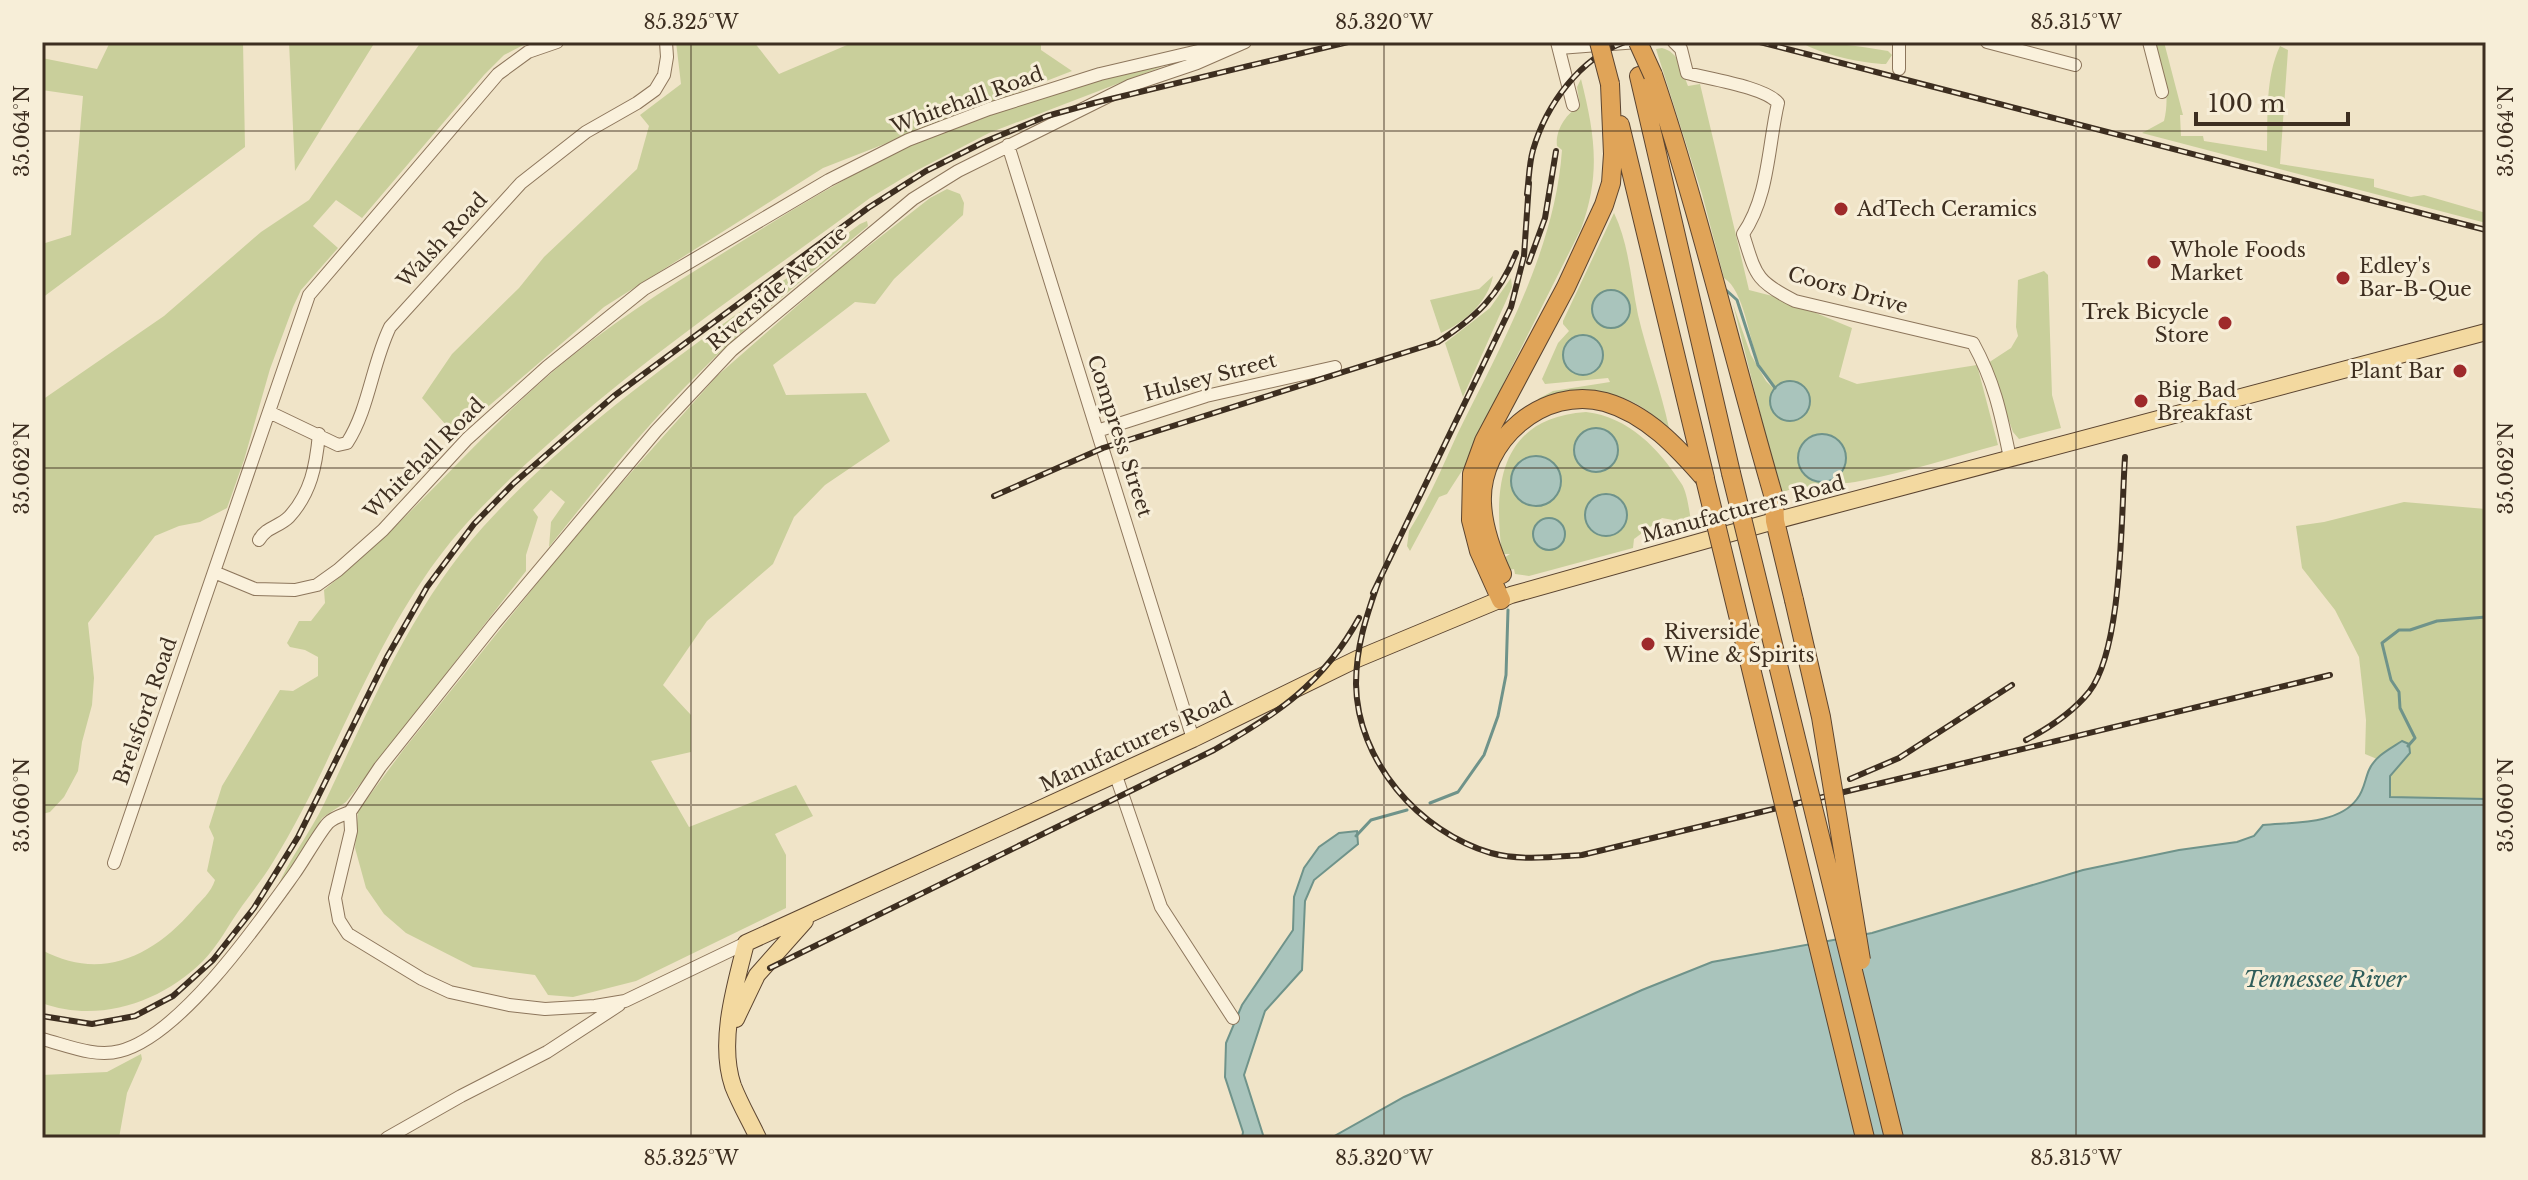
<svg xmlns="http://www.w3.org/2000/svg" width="2528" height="1180" font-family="'Libre Baskerville',serif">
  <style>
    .green { fill: #c9cf9b }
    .water { fill: #a9c4bc; stroke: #6f938a; stroke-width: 2 }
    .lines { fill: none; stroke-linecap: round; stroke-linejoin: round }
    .stream { stroke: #6f938a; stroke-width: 3 }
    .minor-casing { stroke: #8d765c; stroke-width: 14 }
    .major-casing { stroke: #5b4430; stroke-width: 18 }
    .highway-casing { stroke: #5b4430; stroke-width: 20 }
    .minor { stroke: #faf1dc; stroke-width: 12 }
    .major { stroke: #f3d9a0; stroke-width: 16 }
    .highway { stroke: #e0a458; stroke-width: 18 }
    .rail-casing { stroke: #3d2e20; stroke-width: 6 }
    .rail { stroke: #f7eed8; stroke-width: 3; stroke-dasharray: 9; stroke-linecap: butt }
    .highway-bridge-casing { stroke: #5b4430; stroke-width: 20; stroke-linecap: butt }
    .highway-bridge { stroke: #e0a458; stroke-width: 18 }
    .ticks { fill: none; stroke: #3d2e20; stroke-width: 2; stroke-opacity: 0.45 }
    .poi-dot { fill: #9e2a2b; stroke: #f7eed8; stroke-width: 3 }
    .labels { text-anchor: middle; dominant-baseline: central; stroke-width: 6; stroke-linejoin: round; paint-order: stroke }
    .street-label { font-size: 20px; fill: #3d2e20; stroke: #f7eed8 }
    .poi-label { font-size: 20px; fill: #3d2e20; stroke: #f7eed8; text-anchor: start }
    .water-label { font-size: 22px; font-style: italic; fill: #2f5d5a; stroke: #f7eed8 }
    .neatline { fill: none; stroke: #3d2e20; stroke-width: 3 }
    .ticks-label { font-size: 20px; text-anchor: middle; fill: #3d2e20 }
  </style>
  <rect width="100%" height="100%" fill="#f0e4c8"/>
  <path class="green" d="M110,42H243L245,147L42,298V244L71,235L83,96L42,90V58L97,69Z
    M289,42H375L295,171Z
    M421,42H529L504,55L484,75L362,218L336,200L313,226L338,248L301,290L293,307L270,369L244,460L227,508L200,522L179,526L155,536L88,623L94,678L92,705L82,742L78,771L64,797L50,812L42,814V400L164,316L261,232L309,200Z
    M676,42H754L779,74L854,42H1041V50L1072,71L823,168L604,307L455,435L422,398L452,354L519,288L544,257L637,169L649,126L640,115L681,84Z
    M1801,42C1831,42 1859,46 1888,51L1892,55L1886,64C1865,64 1818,54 1801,42Z
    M2155,42H2164L2183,115H2180L2181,136H2203L2204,141L2267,151C2268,116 2265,78 2280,46L2288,50L2280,164L2374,179V187L2411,197L2424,195L2486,213V223L2142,133L2164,121C2171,93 2162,69 2155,42Z
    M1662,48C1679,52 1682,70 1688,86L1700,84L1749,290L1780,298L1852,328L1839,377L1857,384L1977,365L1998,445C1954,457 1910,471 1865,480C1840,486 1802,484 1780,493L1733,304L1751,355L1766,381L1774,389L1776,387C1769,379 1762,371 1758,361C1749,339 1744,290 1724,278L1702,194L1656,49Z
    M1161,64V67L989,133L908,175L870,198C761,279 648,354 547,445C501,486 458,527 424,578C363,667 330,770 273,862C264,877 252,892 242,906C229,924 218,946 203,961C162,1002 98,1024 42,1003V950C101,982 153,956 193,910C201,900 211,893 215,880L207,871L214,838L209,827L222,786L280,690L293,691L318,676V657L305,650L290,647L287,643L299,621H311L325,603L324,590C408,523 475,438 556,369C607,326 664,290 720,255C772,222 826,189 881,160C966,117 1068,85 1161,64Z
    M1581,79C1595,135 1601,174 1581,229L1505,380L1467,463L1447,494L1439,497L1410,551L1407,546L1409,531C1428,501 1442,468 1456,437C1500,347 1555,251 1562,150L1557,146C1555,131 1566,113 1580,106L1577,87Z
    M947,189L960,194L964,203L963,215L894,279L875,304L855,302L773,365L786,395L866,393L890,441L825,485L794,517L773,564L707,621L663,685L691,715V752L651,761L689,827L796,785L813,816L775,834L786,855V908L636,981L573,997L548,995L535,975L473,967L406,933L384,914L366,888L355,848L358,811L404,749L543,576L604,503L717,376L838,270L930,198Z
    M1614,213C1629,244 1631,281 1638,315C1647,353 1661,390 1669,428C1624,388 1598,387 1541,401L1538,399L1553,391L1610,382L1608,378L1545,384L1542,379L1558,343L1569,331L1563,324V321Z
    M867,221L868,226C811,273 753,319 701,371C646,425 597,487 549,547L551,522L565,502L551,490L533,510L538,517L526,555V571L346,802L322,818L311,841L277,888C289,859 310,833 324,804C369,709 412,606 483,527C592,407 733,321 860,224Z
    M2044,271L2048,275L2052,395L2061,428L2019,439L2013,432L1988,363L2011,348L2018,336L2016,327L2018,280Z
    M1493,276C1488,302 1465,322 1441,333L1430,300L1479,289Z
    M1511,278L1512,287L1506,301L1463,397L1445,343L1490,308Z
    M1586,412C1629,417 1659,449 1681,483C1688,493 1689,513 1692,525L1680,527L1673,520L1662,518L1634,539L1633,548L1529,576L1515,574L1514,569L1509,570L1504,558L1510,554H1502C1493,484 1500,418 1586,412Z
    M2404,502L2486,509V799L2389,797L2390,776L2410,753L2409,744L2387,750L2377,759L2365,754L2366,720L2359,657L2335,610L2302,568L2296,526L2324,522Z
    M141,1054L142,1059L127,1093L119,1138H42V1075L107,1072Z"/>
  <path class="water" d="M1592 309a19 19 0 1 1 38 0a19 19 0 1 1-38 0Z
    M1563 355a20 20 0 1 1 40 0a20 20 0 1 1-40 0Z
    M1770 401a20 20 0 1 1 40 0a20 20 0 1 1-40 0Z
    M1574 450a22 22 0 1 1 44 0a22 22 0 1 1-44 0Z
    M1798 458a24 24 0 1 1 48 0a24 24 0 1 1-48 0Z
    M1511 481a25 25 0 1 1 50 0a25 25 0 1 1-50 0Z
    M1585 515a21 21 0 1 1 42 0a21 21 0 1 1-42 0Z
    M1533 534a16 16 0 1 1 32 0a16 16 0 1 1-32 0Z
    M2402,741L2409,744L2410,753L2390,776V797L2486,799V1138H1331L1404,1097L1642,990L1712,962L1872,933L2083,870L2179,850L2237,842L2254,836L2263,825C2292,822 2338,825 2357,799C2364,791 2365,779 2369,770C2375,756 2390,749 2402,741Z
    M1357,831L1358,844L1314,880L1305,901L1302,970L1265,1011L1244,1075L1264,1138H1242L1243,1132L1225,1077L1226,1043L1242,1005L1293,930L1294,897L1304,868L1319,847L1339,833Z"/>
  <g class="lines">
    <path class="stream" d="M1726,290L1737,300L1758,365L1775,388
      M2408,746L2415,738L2400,708L2399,692L2391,680L2382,643L2399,630H2410L2437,621L2486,617
      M1430,803L1458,792L1484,755L1498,716L1506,675L1508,610
      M1356,836L1371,820L1407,810"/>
    <defs>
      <path id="minor" d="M1557,42L1573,105
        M1674,42L1681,49L1687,73C1709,79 1765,87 1778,103C1768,146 1769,196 1743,234C1756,275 1755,281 1795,301L1973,343C1995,383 2001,415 2010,458
        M1987,42L2075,65
        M2149,42L2162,92
        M1559,48L1638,42
        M1899,69V42
        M1008,145L1193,739
        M269,412L338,445L347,443C369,409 372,364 390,327L521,183L586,132L637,103L655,90L664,75L667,57L666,42
        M1097,431L1206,396L1335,367
        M259,540C266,527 279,527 289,517C311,493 316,466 319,434
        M214,572L255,589L295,590L317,585L338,570L383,530L467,439L547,367L644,289L829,180L908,140L989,109L1100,74L1228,44
        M1115,773L1161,907L1233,1018
        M350,812L380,767L494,624L656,431L732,350L913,199L958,171L1129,86L1197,63L1245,42
        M350,812L351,831L335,898L339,920L348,934L422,979L450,992L509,1005L545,1009L595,1006L625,1001L746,943
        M114,863L309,295L498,74L528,52L557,42
        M42,1039C66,1045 95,1058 120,1051C180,1036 258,924 294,874C304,860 319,833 328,823C334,817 343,815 350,812
        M387,1138L461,1096L547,1052L619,1005"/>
      <path id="major" d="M736,1019L757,975L805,921
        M758,1138C750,1121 740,1104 733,1086C718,1042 735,986 746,943L1193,739L1357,659L1511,595L1767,523L2486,332"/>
      <path id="highway" d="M1653,75C1700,214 1733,358 1774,498L1775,521L1794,600
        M1639,76L1731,473
        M1620,125L1705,478
        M1502,574C1492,552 1483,527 1482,503C1479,441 1544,385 1605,402C1647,414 1678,448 1705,479
        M1501,600L1479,551L1471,520L1472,474L1484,441L1566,287L1604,205L1611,183L1613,154L1610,84
        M1879,1077L1894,1138"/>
    </defs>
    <use href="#minor" class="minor-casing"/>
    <use href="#major" class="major-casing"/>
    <use href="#highway" class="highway-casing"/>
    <use href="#minor" class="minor"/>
    <use href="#major" class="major"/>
    <use href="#highway" class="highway"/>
    <defs>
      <path id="rail" d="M1760,42L2486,230
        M1527,194C1529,179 1529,164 1533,150C1546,105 1580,58 1625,42
        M1529,262L1545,218L1556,151
        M994,496L1103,448L1438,342C1476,317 1499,296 1516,253
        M1378,583C1366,617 1356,647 1356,684C1357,761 1419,832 1491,853C1520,861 1553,857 1582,855L2330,675
        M1373,593L1511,307L1524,256L1529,183
        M2026,740C2049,728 2072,713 2089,692C2123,648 2121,515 2125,457
        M1850,779L1899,758L2012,685
        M770,968L1214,750C1277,714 1323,684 1359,618
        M42,1016L92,1024L135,1016L173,996L213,960L254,908L298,837L387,657L427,587L474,524L514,483L614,396L868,208L926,171L984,142L1047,116L1094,103L1348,42"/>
    </defs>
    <use href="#rail" class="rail-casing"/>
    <use href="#rail" class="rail"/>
    <defs>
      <path id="highway-bridge" d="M1599,42L1610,84
        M1638,42L1653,75
        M1731,473L1879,1077
        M1705,479L1865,1138
        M1794,600L1821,717L1861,960"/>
    </defs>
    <use href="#highway-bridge" class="highway-bridge-casing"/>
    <use href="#highway-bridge" class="highway-bridge"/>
  </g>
  <path class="ticks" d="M691,42V1138M1384,42V1138M2076,42V1138M42,131H2486M42,468H2486M42,805H2486"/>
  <g class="poi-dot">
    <circle cx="1841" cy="209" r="8"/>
    <circle cx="2154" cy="262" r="8"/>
    <circle cx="2343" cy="278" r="8"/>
    <circle cx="2225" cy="323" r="8"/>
    <circle cx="2460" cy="371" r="8"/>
    <circle cx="2141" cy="401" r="8"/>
    <circle cx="1648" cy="644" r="8"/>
  </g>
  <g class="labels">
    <g class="street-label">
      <text transform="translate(967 100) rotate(-20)">Whitehall Road</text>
      <text transform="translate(442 240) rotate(-47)">Walsh Road</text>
      <text transform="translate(777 288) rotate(-41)">Riverside Avenue</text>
      <text transform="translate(1848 290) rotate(16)">Coors Drive</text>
      <text transform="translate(1210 377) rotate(-15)">Hulsey Street</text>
      <text transform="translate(1120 436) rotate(72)">Compress Street</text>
      <text transform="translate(424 458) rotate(-45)">Whitehall Road</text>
      <text transform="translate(1743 509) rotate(-15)">Manufacturers Road</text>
      <text transform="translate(145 711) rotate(-71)">Brelsford Road</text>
      <text transform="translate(1136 742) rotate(-25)">Manufacturers Road</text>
    </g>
    <g class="poi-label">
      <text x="1857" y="209">AdTech Ceramics</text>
      <text x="2170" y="250">Whole Foods<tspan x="2170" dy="23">Market</tspan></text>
      <text x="2359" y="266">Edley's<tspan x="2359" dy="23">Bar-B-Que</tspan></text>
      <text x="2209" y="312" text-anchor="end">Trek Bicycle<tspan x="2209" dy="23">Store</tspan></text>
      <text x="2444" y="371" text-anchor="end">Plant Bar</text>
      <text x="2157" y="390">Big Bad<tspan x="2157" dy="23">Breakfast</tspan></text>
      <text x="1664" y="632">Riverside<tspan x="1664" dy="23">Wine &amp; Spirits</tspan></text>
    </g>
    <g class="water-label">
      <text x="2325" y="979">Tennessee River</text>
    </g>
  </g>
  <rect width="2528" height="1180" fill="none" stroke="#f7eed8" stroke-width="88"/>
  <path d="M2196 112v12h152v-12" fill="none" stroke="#3d2e20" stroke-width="4"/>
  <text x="2208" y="112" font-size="24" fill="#3d2e20" stroke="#f7eed8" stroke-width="6" paint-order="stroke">100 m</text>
  <rect x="44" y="44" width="2440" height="1092" class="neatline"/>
  <g class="ticks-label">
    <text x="691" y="29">85.325°W</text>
    <text x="1384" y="29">85.320°W</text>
    <text x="2076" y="29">85.315°W</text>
    <text transform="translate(22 131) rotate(-90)" y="7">35.064°N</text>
    <text transform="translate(2506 131) rotate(-90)" y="7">35.064°N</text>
    <text transform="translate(22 468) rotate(-90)" y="7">35.062°N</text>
    <text transform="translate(2506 468) rotate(-90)" y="7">35.062°N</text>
    <text transform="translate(22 805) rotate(-90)" y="7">35.060°N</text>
    <text transform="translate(2506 805) rotate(-90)" y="7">35.060°N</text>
    <text x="691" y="1165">85.325°W</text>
    <text x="1384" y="1165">85.320°W</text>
    <text x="2076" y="1165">85.315°W</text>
  </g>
</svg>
